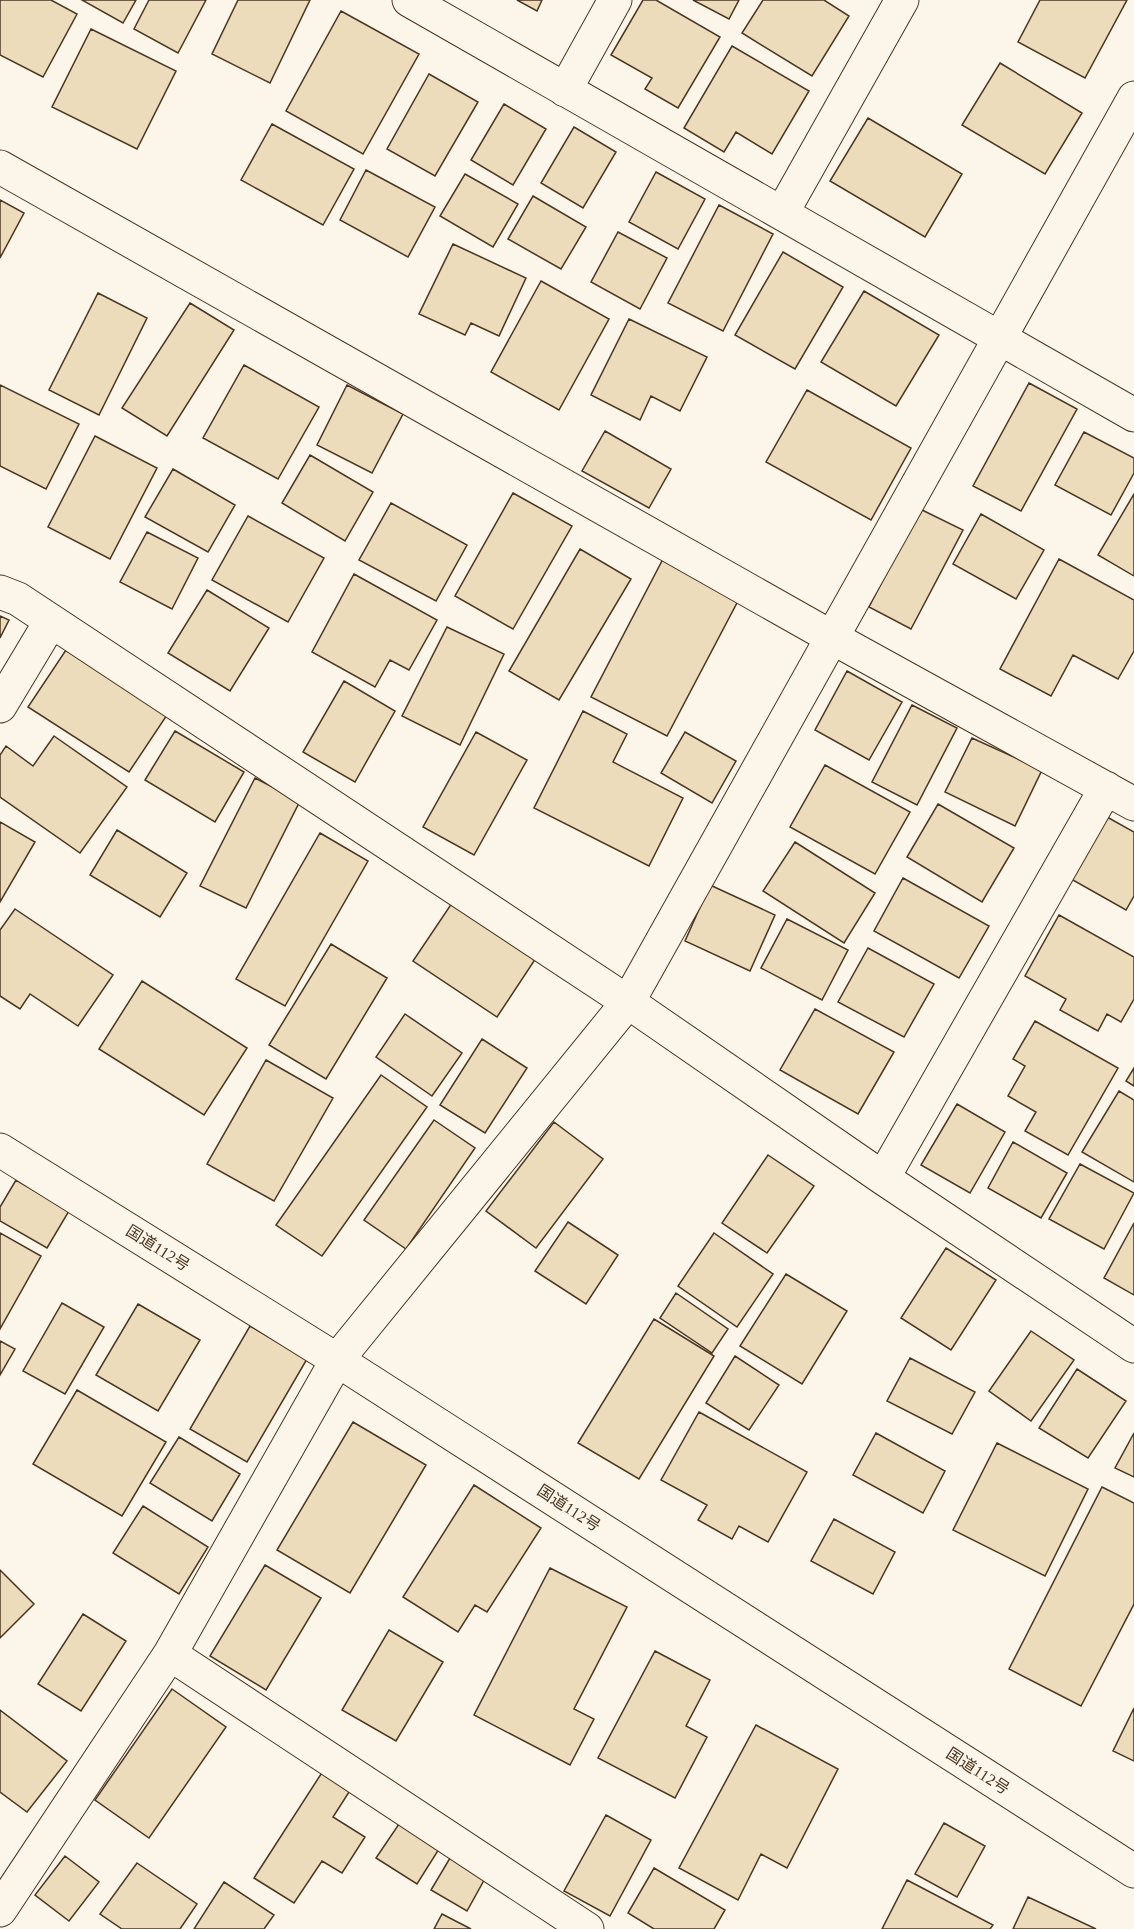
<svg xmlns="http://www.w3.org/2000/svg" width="1134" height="1929" font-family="'Times New Roman','Noto Sans JP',serif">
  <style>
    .building { fill: #ecdcbc; stroke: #4a3520; stroke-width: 1.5 }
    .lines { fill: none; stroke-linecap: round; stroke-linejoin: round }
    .minor-casing { stroke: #4a3520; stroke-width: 35 }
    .highway-casing { stroke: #4a3520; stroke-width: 35 }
    .minor { stroke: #fbf6e9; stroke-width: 33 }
    .highway { stroke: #fbf6e9; stroke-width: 33 }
    .labels { text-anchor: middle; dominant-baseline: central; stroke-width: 4.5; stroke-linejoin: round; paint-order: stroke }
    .street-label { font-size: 16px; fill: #4a3520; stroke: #fbf6e9 }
  </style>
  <rect width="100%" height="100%" fill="#fbf6e9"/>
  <path class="building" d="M0,0H51L77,14L43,77L0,55Z
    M82,0H136L123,23Z
    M149,0H206L178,53L134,29Z
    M238,0H310L270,83L212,54Z
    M517,0H542L537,11Z
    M643,0H656L720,37L678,108L645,89L652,78L611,55Z
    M693,0H739L729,19Z
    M763,0H824L849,16L812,76L742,33Z
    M1040,0H1127L1085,78L1018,42Z
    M341,11L419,54L363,154L286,111Z
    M91,29L176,71L137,149L52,107Z
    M732,46L809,91L772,154L736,132L724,152L684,128Z
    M1000,63L1082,113L1045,174L962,125Z
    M429,74L478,102L435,176L387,149Z
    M504,104L546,129L513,185L471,160Z
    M868,118L962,174L925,237L830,181Z
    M272,124L354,169L323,225L241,180Z
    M574,127L616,152L583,208L541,183Z
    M366,170L435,207L408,257L340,220Z
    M656,172L705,199L678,249L629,222Z
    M465,174L518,204L493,247L440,216Z
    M533,196L586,227L561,269L508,239Z
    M0,200L24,213L0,258Z
    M719,205L773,234L723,331L668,303Z
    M618,232L667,258L640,309L591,282Z
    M453,244L526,278L499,336L471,323L465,335L419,314Z
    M783,252L843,287L795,369L735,335Z
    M541,281L609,319L559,410L491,372Z
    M864,291L939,335L896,406L821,362Z
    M98,293L147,318L99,415L49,390Z
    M190,303L234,330L167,436L122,408Z
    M629,319L707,357L680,411L651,396L640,420L591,395Z
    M244,365L319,407L278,479L203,438Z
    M1029,383L1077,409L1021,511L973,486Z
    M0,385L79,424L46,489L0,466Z
    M347,385L403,414L372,473L317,445Z
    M807,390L911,448L871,520L766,462Z
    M605,431L671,469L649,508L582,471Z
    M1084,432L1134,458V473L1111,515L1055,485Z
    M95,436L157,468L110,559L48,527Z
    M310,455L373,492L345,541L282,503Z
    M173,469L235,505L208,552L145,517Z
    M513,493L572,526L513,629L455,596Z
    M1134,494V576L1098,555Z
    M391,503L467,545L436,601L359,560Z
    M920,509L963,530L911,629L869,607Z
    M981,514L1044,550L1016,599L953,564Z
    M248,516L324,558L288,622L212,580Z
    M147,532L198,558L172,609L120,582Z
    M580,549L631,579L559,700L509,671Z
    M663,559L739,599L667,736L591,697Z
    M1059,559L1134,600V651L1118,679L1073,655L1051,696L1000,669Z
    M354,574L437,620L409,670L390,660L375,687L312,652Z
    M207,590L269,628L230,691L168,653Z
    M0,616L9,620L0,638Z
    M447,627L504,654L460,745L402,716Z
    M66,650L167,715L129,772L28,707Z
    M847,671L902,702L869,760L815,730Z
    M344,681L395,711L355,782L303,752Z
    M912,705L957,728L917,805L872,782Z
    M583,711L627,734L613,762L683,798L649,866L534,808Z
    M175,731L244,772L215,822L145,780Z
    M476,732L527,760L474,855L423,827Z
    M685,732L736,761L712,803L661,773Z
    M54,736L127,787L80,853L0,797V755L6,746L33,766Z
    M972,738L1042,770L1015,826L945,792Z
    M825,765L910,812L875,874L790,827Z
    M255,778L300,801L246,908L200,886Z
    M938,804L1014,848L982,902L907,857Z
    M1107,817L1134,832V896L1126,910L1071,879Z
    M0,822L35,842L0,902Z
    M117,830L187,873L160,917L90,875Z
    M320,833L368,861L285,1006L236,979Z
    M795,842L875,893L844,943L763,891Z
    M903,878L989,926L959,978L874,931Z
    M710,885L775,915L750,971L685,941Z
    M452,903L536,958L497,1017L413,961Z
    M15,909L113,975L78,1026L30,994L20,1009L0,996V930Z
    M1059,915L1134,957V999L1121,1022L1107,1014L1098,1031L1060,1010L1066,999L1025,976Z
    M787,919L848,950L822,1000L761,968Z
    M331,944L387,978L326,1079L269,1045Z
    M868,948L934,984L904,1037L838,1002Z
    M142,981L247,1048L204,1115L99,1049Z
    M815,1009L894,1052L858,1114L780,1070Z
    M405,1014L462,1053L432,1096L376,1057Z
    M1035,1021L1118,1068L1068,1155L1025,1131L1036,1112L1008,1096L1025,1066L1013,1059Z
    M482,1039L527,1068L485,1133L440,1105Z
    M266,1060L333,1098L274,1201L207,1164Z
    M1134,1068V1086L1126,1081Z
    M381,1075L427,1107L322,1256L276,1225Z
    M1119,1091L1134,1100V1182L1082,1152Z
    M957,1104L1005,1132L970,1193L921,1165Z
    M434,1120L475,1148L406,1249L364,1220Z
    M554,1122L603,1159L536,1248L486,1211Z
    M1013,1142L1067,1173L1041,1218L988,1188Z
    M768,1155L814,1186L767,1253L722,1223Z
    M1080,1164L1134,1193L1104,1249L1049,1219Z
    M16,1180L69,1211L47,1248L0,1221V1207Z
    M568,1222L618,1255L586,1304L535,1271Z
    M1134,1223V1295L1104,1278Z
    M0,1233L41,1256L0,1329Z
    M714,1233L773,1274L737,1327L678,1286Z
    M946,1248L996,1280L951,1350L901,1318Z
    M786,1274L847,1311L802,1384L740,1346Z
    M676,1293L728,1329L712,1353L660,1318Z
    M62,1303L104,1327L65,1394L23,1371Z
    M138,1304L200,1340L158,1411L96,1375Z
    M654,1319L714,1356L639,1479L578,1443Z
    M250,1326L307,1359L247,1462L190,1429Z
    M1031,1331L1074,1360L1031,1421L989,1391Z
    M0,1341L15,1349L0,1375Z
    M735,1356L779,1385L749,1430L706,1403Z
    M910,1358L975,1392L952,1434L887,1401Z
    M1077,1369L1126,1401L1088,1458L1039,1428Z
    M77,1390L166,1442L122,1516L33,1464Z
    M699,1412L807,1472L768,1542L739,1526L732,1539L698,1520L707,1505L661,1480Z
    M353,1422L426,1465L350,1593L277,1550Z
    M876,1433L945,1471L923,1513L853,1475Z
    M1134,1433V1477L1115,1468Z
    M179,1437L240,1474L212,1521L150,1483Z
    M997,1443L1088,1489L1045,1576L953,1530Z
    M474,1485L541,1528L487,1612L475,1605L458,1632L403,1597Z
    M1102,1487L1134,1503V1604L1081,1706L1009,1669Z
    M143,1506L208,1547L179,1594L113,1553Z
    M834,1519L895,1552L873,1594L811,1561Z
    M265,1565L321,1598L266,1690L210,1656Z
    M550,1568L627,1607L574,1709L594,1719L570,1765L474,1715Z
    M0,1570L34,1604L0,1638Z
    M83,1614L126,1641L81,1711L38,1684Z
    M389,1630L443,1662L396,1741L342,1710Z
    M655,1651L710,1680L686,1726L707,1737L675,1798L598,1758Z
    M172,1689L226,1727L149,1838L95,1800Z
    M1134,1708V1761L1113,1751Z
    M0,1710L67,1761L27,1812L0,1792Z
    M756,1725L838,1769L787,1868L761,1854L738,1900L679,1868Z
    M323,1771L351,1789L333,1817L365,1837L342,1873L322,1861L294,1903L254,1878Z
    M606,1815L651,1840L610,1916L564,1891Z
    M944,1823L985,1846L957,1897L915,1874Z
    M399,1824L439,1849L417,1884L376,1858Z
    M453,1853L488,1873L467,1911L431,1890Z
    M65,1856L99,1882L69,1921L35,1895Z
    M137,1863L197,1904L180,1929H122L100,1914Z
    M654,1868L725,1910L714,1929H654L628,1913Z
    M907,1880L993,1925L990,1929H882Z
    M224,1882L274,1915L264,1929H194Z
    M1028,1897L1096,1929H1013Z
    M442,1914L471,1929H434Z"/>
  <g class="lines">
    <defs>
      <path id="minor" d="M409,0L1134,415
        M565,90L615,0
        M0,167L833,638L1134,804
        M782,213L902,0
        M0,592L18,599L628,1002L883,1178L1134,1346
        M0,706L51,621
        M883,1178L1106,788
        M170,1654L587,1929
        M0,1910L170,1654L337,1360L628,1002L1134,98"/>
      <path id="highway" d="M0,1150L337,1360L1134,1871"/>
    </defs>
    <use href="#minor" class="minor-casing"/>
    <use href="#highway" class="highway-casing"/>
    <use href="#minor" class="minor"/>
    <use href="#highway" class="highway"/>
  </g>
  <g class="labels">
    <g class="street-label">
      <text transform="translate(158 1248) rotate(32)">国道112号</text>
      <text transform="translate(569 1508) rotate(33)">国道112号</text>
      <text transform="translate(978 1771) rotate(33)">国道112号</text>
    </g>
  </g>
</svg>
